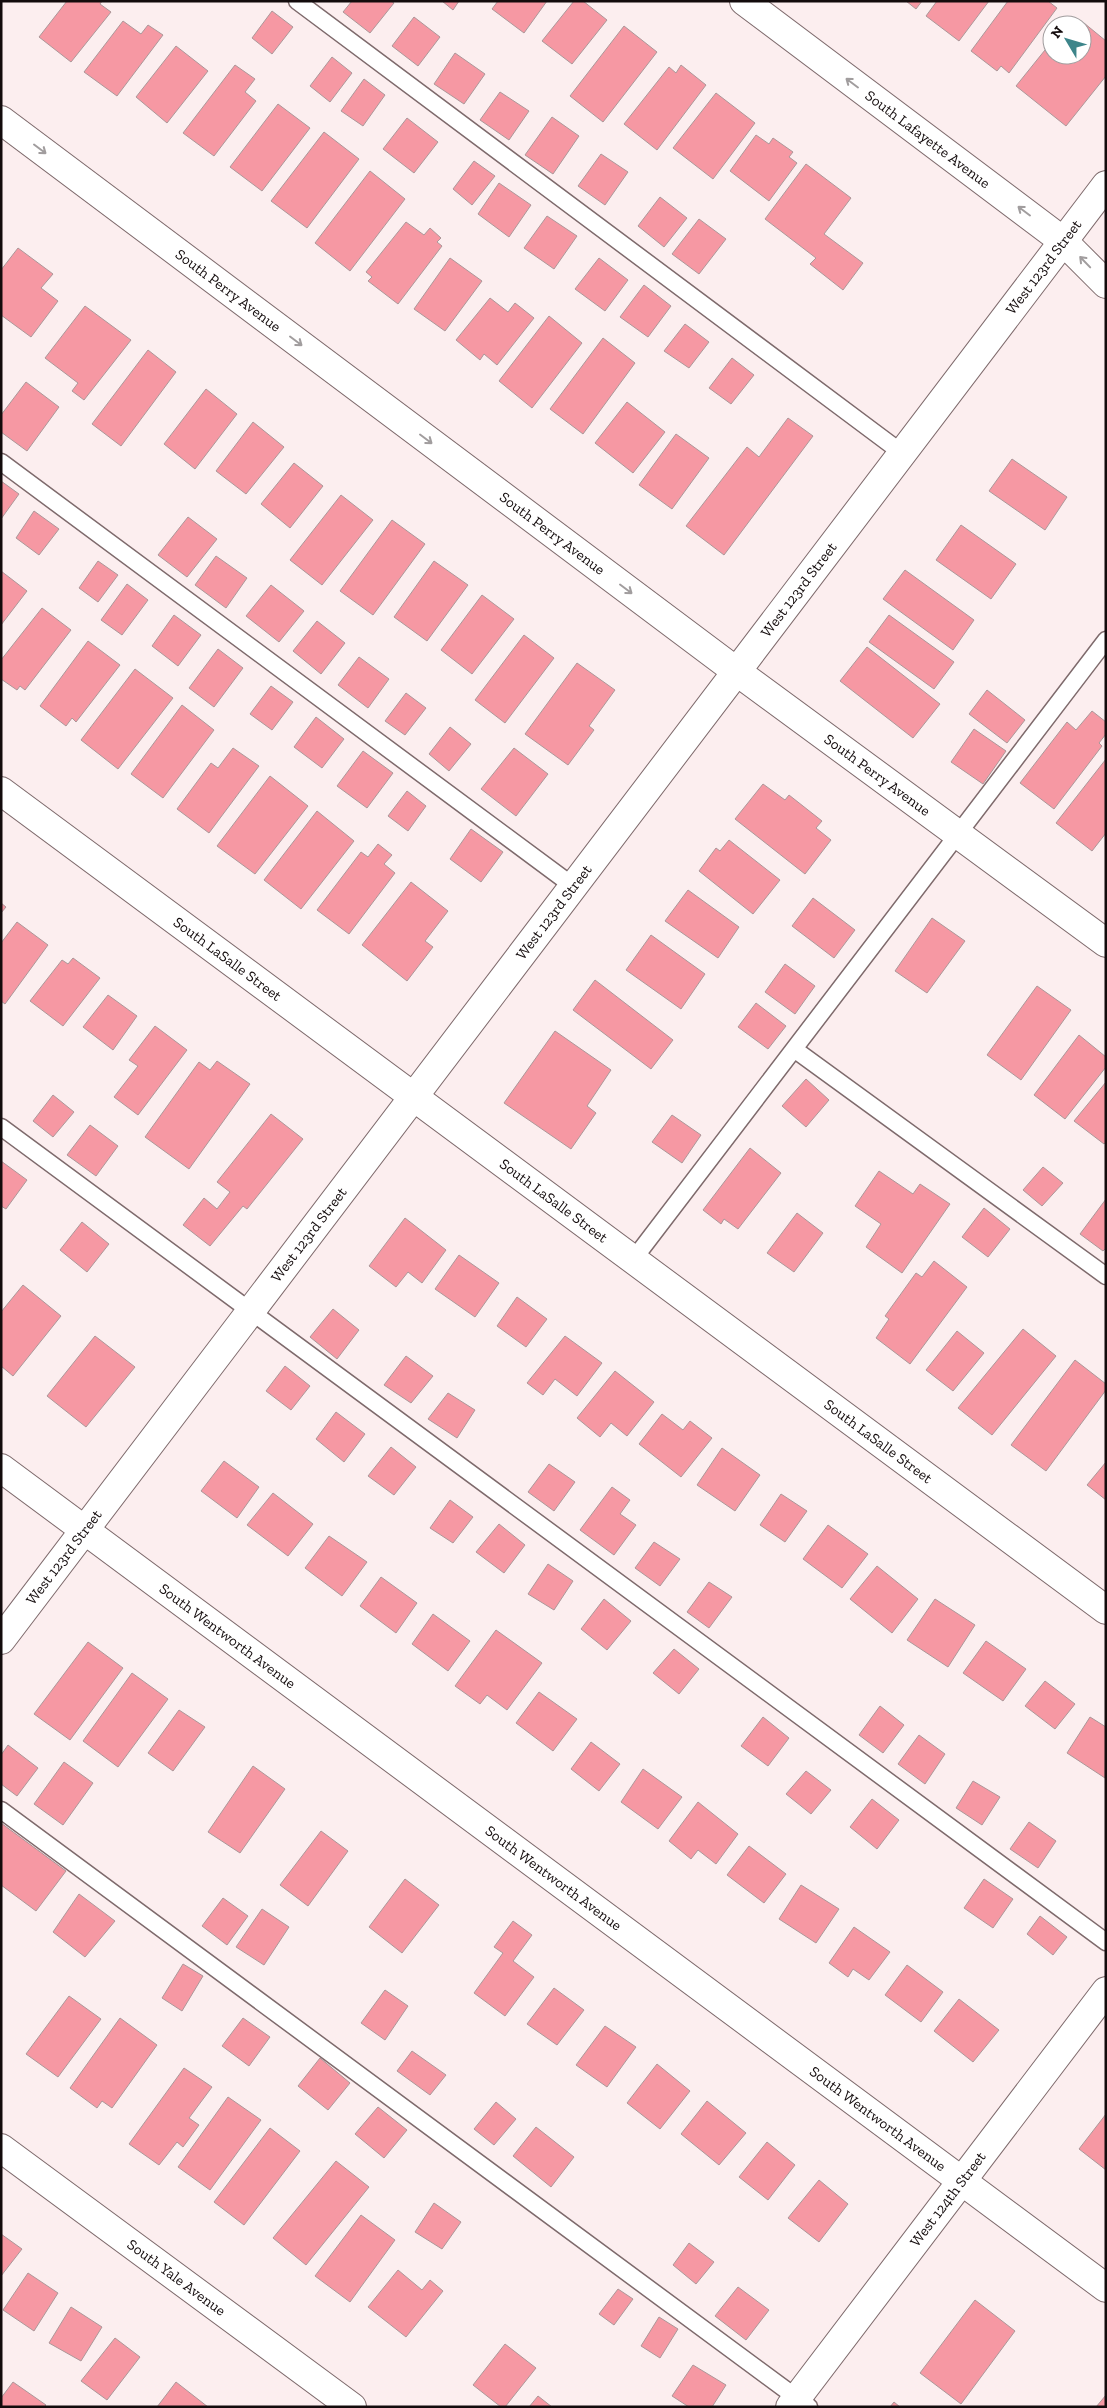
<svg xmlns="http://www.w3.org/2000/svg" width="1107" height="2408" font-family="'Zilla Slab',serif">
  <style>
    .building { fill: #f698a3; stroke: #ac9799 }
    .lines { fill: none; stroke-linecap: round; stroke-linejoin: round }
    .service-casing { stroke: #7e6a6c; stroke-width: 19 }
    .minor-casing { stroke: #7e6a6c; stroke-width: 30 }
    .tertiary-casing { stroke: #7e6a6c; stroke-width: 30 }
    .service { stroke: #fff; stroke-width: 16 }
    .minor { stroke: #fff; stroke-width: 28 }
    .tertiary { stroke: #fff; stroke-width: 28 }
    .oneway { stroke: #a19d9e }
    .labels { text-anchor: middle; dominant-baseline: central; stroke-width: 4.5; stroke-linejoin: round; paint-order: stroke }
    .street-label { font-size: 15px; fill: #130b0c; stroke: #fff }
  </style>
  <rect width="100%" height="100%" fill="#fceeef"/>
  <path class="building" d="M67,1H102L100,4L111,12L71,62L39,37Z
    M352,1H391L394,3L370,33L343,12Z
    M442,1H459L453,10Z
    M498,1H547L524,33L492,9Z
    M574,1H583L607,20L572,64L542,41Z
    M906,1H922L916,9Z
    M937,1H989L959,41L926,16Z
    M1008,1H1048L1057,8L1009,73L1001,66L997,71L971,51Z
    M272,11L293,27L272,54L252,38Z
    M414,17L440,37L418,66L392,46Z
    M123,21L141,34L148,25L163,35L117,96L84,72Z
    M1084,23L1106,41V76L1066,126L1016,86L1045,50L1055,58L1058,55H1082V25Z
    M624,26L657,52L603,122L570,96Z
    M176,46L208,71L167,123L136,97Z
    M455,53L485,74L464,104L434,84Z
    M332,57L352,73L330,102L310,86Z
    M235,65L255,79L245,92L256,101L214,156L183,133Z
    M681,65L706,85L657,150L624,124L669,67L676,73Z
    M364,79L385,95L363,126L341,111Z
    M500,92L529,111L509,140L480,120Z
    M716,93L755,123L713,179L673,148Z
    M278,104L310,128L262,191L230,167Z
    M552,117L579,136L553,174L525,155Z
    M407,118L438,142L414,173L383,149Z
    M324,132L359,159L307,228L271,201Z
    M756,135L769,144L773,138L793,152L789,157L797,163L769,201L730,171Z
    M601,154L628,172L605,205L578,186Z
    M474,161L495,176L472,205L453,189Z
    M806,164L851,198L824,234L863,263L843,290L810,264L816,258L765,219Z
    M370,171L405,199L350,271L315,243Z
    M499,183L531,205L509,237L478,214Z
    M660,197L687,218L664,247L638,226Z
    M547,216L577,236L554,269L524,248Z
    M699,219L726,239L699,274L672,254Z
    M406,222L424,235L430,228L441,238L437,242L442,246L398,304L368,281L372,277L366,272Z
    M18,248L53,274L41,288L58,301L31,337L1,315V270Z
    M450,258L482,281L445,331L414,309Z
    M599,258L628,280L605,311L575,289Z
    M644,285L671,306L648,337L620,317Z
    M490,298L508,312L515,303L534,318L497,365L484,354L480,360L456,340Z
    M85,306L131,340L84,400L72,391L78,383L45,358Z
    M549,316L582,343L532,408L499,381Z
    M685,324L709,342L689,368L664,351Z
    M603,338L635,363L583,434L550,409Z
    M148,350L176,372L121,446L92,424Z
    M732,358L754,375L731,404L709,388Z
    M26,382L59,407L27,451L1,432V415Z
    M206,389L237,414L195,469L164,444Z
    M627,402L665,432L633,473L595,443Z
    M788,418L813,436L724,555L686,526L747,447L759,457Z
    M253,422L284,447L246,494L216,471Z
    M676,434L709,458L672,509L639,485Z
    M1012,459L1067,497L1045,530L989,491Z
    M294,463L323,486L290,528L261,504Z
    M1,481L19,494L1,519Z
    M341,495L373,520L322,585L290,560Z
    M34,511L59,529L39,555L16,538Z
    M188,517L217,539L187,577L158,555Z
    M392,520L425,544L373,615L340,591Z
    M961,525L1016,564L991,599L936,560Z
    M216,556L247,578L226,608L195,585Z
    M98,561L118,575L98,602L79,588Z
    M434,561L468,585L427,641L394,617Z
    M905,570L974,620L953,650L883,599Z
    M1,571L27,591L1,625Z
    M127,584L148,600L122,635L101,620Z
    M271,585L304,611L279,642L246,616Z
    M482,595L514,619L472,674L441,650Z
    M42,608L71,630L25,690L20,686L17,690L1,679V660Z
    M174,615L201,635L178,666L152,646Z
    M889,615L954,662L934,689L869,642Z
    M317,621L345,643L321,674L293,651Z
    M524,635L554,658L505,723L475,700Z
    M88,641L120,665L76,722L72,718L66,726L40,706Z
    M867,647L940,704L913,738L840,681Z
    M218,649L243,668L214,707L189,688Z
    M359,657L389,679L368,708L338,685Z
    M577,663L615,690L589,726L594,730L568,765L525,734Z
    M135,669L173,698L118,769L81,740Z
    M271,686L293,702L272,730L250,714Z
    M987,690L1025,720L1007,743L969,714Z
    M406,693L426,708L405,735L385,721Z
    M182,705L214,730L163,798L131,774Z
    M1092,711L1106,722V734L1099,743L1102,746L1054,809L1020,783L1067,722L1076,730Z
    M316,717L344,739L322,768L294,747Z
    M450,727L471,744L449,771L429,754Z
    M974,729L1006,751L983,784L951,762Z
    M233,748L259,766L209,833L177,809L211,763L218,768Z
    M514,748L548,774L516,816L481,789Z
    M363,751L393,773L367,808L337,786Z
    M1106,759V833L1092,851L1056,823Z
    M270,776L308,806L255,874L217,846Z
    M763,784L785,800L789,795L822,821L816,828L831,840L805,874L735,819Z
    M407,791L426,806L408,831L388,816Z
    M317,811L354,841L301,909L264,880Z
    M471,829L503,852L481,882L450,859Z
    M729,840L780,880L753,914L699,871L716,848L720,851Z
    M378,844L392,855L384,864L395,873L349,934L317,910L361,852L368,857Z
    M411,882L448,911L425,941L433,947L407,981L362,945Z
    M688,890L739,927L718,958L665,921Z
    M813,898L855,930L834,958L792,926Z
    M1,903L6,907L1,913Z
    M932,918L965,941L927,993L895,971Z
    M17,922L48,945L5,1004L1,1001V943Z
    M651,935L705,974L681,1009L626,970Z
    M73,958L100,978L63,1026L30,1001L62,960L68,964Z
    M785,964L815,986L795,1014L765,992Z
    M595,980L673,1040L651,1069L573,1010Z
    M1037,986L1071,1010L1021,1080L987,1055Z
    M108,995L137,1016L113,1050L83,1027Z
    M756,1003L786,1026L768,1049L738,1027Z
    M155,1026L187,1050L138,1115L114,1097L138,1066L129,1060Z
    M555,1031L611,1070L587,1106L596,1113L571,1149L504,1103Z
    M1079,1035L1106,1057V1067L1065,1119L1034,1095Z
    M217,1061L250,1084L189,1169L145,1137L199,1062L210,1070Z
    M806,1079L829,1100L806,1127L782,1106Z
    M1106,1082V1142L1104,1144L1074,1121Z
    M53,1095L74,1112L53,1137L33,1121Z
    M271,1114L303,1139L247,1209L243,1206L210,1246L183,1225L204,1198L217,1209L230,1192L217,1182Z
    M672,1115L701,1135L682,1163L652,1142Z
    M90,1125L118,1146L96,1176L67,1155Z
    M750,1148L781,1173L738,1229L724,1219L721,1224L703,1210Z
    M1,1161L27,1180L6,1209L1,1206Z
    M1043,1167L1063,1183L1042,1206L1023,1190Z
    M879,1171L913,1194L920,1184L950,1204L902,1273L866,1247L881,1224L855,1206Z
    M1106,1199V1248L1103,1251L1080,1234Z
    M984,1208L1010,1229L988,1257L962,1237Z
    M797,1213L823,1233L794,1272L767,1253Z
    M405,1218L446,1250L422,1283L408,1272L396,1287L369,1266Z
    M82,1222L109,1244L87,1272L60,1250Z
    M459,1255L499,1283L475,1317L435,1289Z
    M934,1261L967,1287L910,1364L876,1338L889,1319L885,1316L916,1273L922,1277Z
    M23,1285L61,1316L13,1376L1,1366V1312Z
    M517,1297L547,1319L526,1347L497,1326Z
    M333,1309L359,1330L337,1359L310,1337Z
    M1023,1329L1056,1356L992,1435L958,1408Z
    M957,1331L984,1353L953,1391L926,1370Z
    M95,1336L135,1367L86,1427L47,1396Z
    M565,1336L602,1363L577,1396L555,1379L543,1395L527,1383Z
    M406,1356L433,1376L411,1403L384,1385Z
    M1075,1360L1106,1384V1390L1046,1471L1011,1445Z
    M285,1366L310,1386L291,1410L266,1391Z
    M615,1371L654,1402L627,1436L611,1423L600,1437L577,1418Z
    M448,1393L475,1410L457,1438L428,1419Z
    M336,1412L365,1434L344,1462L316,1439Z
    M662,1414L683,1430L690,1421L712,1438L681,1477L639,1444Z
    M391,1447L416,1467L394,1495L368,1476Z
    M722,1448L760,1475L735,1511L697,1485Z
    M224,1461L259,1487L237,1518L201,1491Z
    M1106,1462V1500L1087,1485Z
    M549,1464L575,1482L554,1511L528,1492Z
    M612,1487L630,1500L620,1514L636,1525L614,1555L580,1530Z
    M273,1493L313,1524L288,1556L247,1525Z
    M781,1494L807,1511L785,1542L760,1525Z
    M450,1500L473,1517L453,1543L430,1528Z
    M499,1524L525,1545L504,1573L476,1552Z
    M828,1525L868,1554L842,1588L803,1559Z
    M329,1536L367,1562L342,1596L305,1568Z
    M654,1542L680,1559L660,1586L635,1568Z
    M548,1564L573,1581L554,1610L528,1594Z
    M877,1566L918,1599L892,1633L850,1599Z
    M381,1577L417,1603L396,1633L360,1606Z
    M709,1582L732,1597L709,1628L687,1612Z
    M604,1599L631,1621L607,1650L581,1629Z
    M935,1599L975,1625L948,1667L907,1640Z
    M433,1614L470,1641L448,1671L412,1644Z
    M496,1630L542,1663L507,1710L487,1695L480,1704L455,1686Z
    M986,1641L1026,1669L1003,1701L963,1673Z
    M88,1642L123,1668L70,1740L34,1714Z
    M674,1649L699,1669L679,1694L653,1673Z
    M132,1673L168,1699L118,1767L83,1741Z
    M1045,1681L1075,1704L1055,1729L1025,1706Z
    M539,1692L577,1719L553,1751L516,1723Z
    M880,1706L904,1725L883,1753L859,1735Z
    M179,1710L205,1727L173,1771L148,1753Z
    M763,1717L789,1738L768,1766L741,1746Z
    M1090,1717L1106,1727L1105,1778L1067,1753Z
    M919,1735L945,1754L925,1784L898,1764Z
    M591,1742L620,1764L599,1791L571,1769Z
    M8,1745L38,1768L17,1796L1,1784V1755Z
    M64,1762L93,1783L63,1825L34,1804Z
    M253,1766L285,1789L240,1853L208,1832Z
    M643,1769L682,1797L658,1829L621,1802Z
    M806,1771L831,1790L811,1814L786,1794Z
    M973,1781L1000,1797L982,1825L956,1808Z
    M872,1799L899,1820L877,1849L850,1827Z
    M698,1802L738,1834L716,1864L698,1850L691,1859L669,1841Z
    M1029,1822L1056,1841L1038,1868L1010,1849Z
    M1,1823L66,1871L36,1911L1,1885Z
    M321,1831L348,1851L308,1906L280,1885Z
    M749,1846L786,1874L764,1903L727,1875Z
    M405,1879L439,1905L402,1953L369,1927Z
    M984,1879L1013,1899L993,1928L964,1908Z
    M801,1885L839,1909L816,1943L779,1919Z
    M79,1894L115,1921L85,1957L53,1932Z
    M223,1898L248,1916L227,1945L202,1926Z
    M262,1909L289,1927L264,1965L236,1947Z
    M1040,1916L1067,1937L1053,1955L1027,1934Z
    M513,1921L532,1935L513,1961L534,1977L505,2016L474,1993L503,1953L494,1947Z
    M854,1927L890,1952L869,1980L853,1969L848,1977L829,1963Z
    M183,1964L203,1976L182,2011L162,1998Z
    M907,1965L943,1992L921,2022L885,1995Z
    M554,1988L584,2010L557,2045L527,2024Z
    M385,1990L408,2006L385,2040L361,2023Z
    M69,1996L101,2019L58,2077L26,2054Z
    M959,1999L999,2030L973,2062L934,2031Z
    M120,2018L157,2045L112,2108L102,2101L97,2108L70,2088Z
    M243,2018L270,2037L249,2066L222,2046Z
    M605,2026L636,2047L607,2087L576,2065Z
    M412,2051L446,2075L430,2095L397,2071Z
    M320,2058L350,2083L328,2110L298,2086Z
    M657,2064L690,2091L660,2129L627,2103Z
    M184,2068L212,2087L189,2118L199,2125L183,2147L177,2142L159,2165L129,2144Z
    M228,2097L261,2120L210,2190L178,2167Z
    M707,2101L746,2133L719,2165L681,2134Z
    M496,2102L516,2119L494,2145L474,2129Z
    M378,2107L407,2130L384,2158L355,2134Z
    M1106,2114V2170L1079,2149Z
    M536,2127L574,2157L551,2187L513,2156Z
    M270,2128L300,2151L244,2225L214,2202Z
    M767,2142L795,2165L768,2200L739,2177Z
    M336,2161L369,2187L306,2265L273,2238Z
    M819,2180L848,2204L819,2242L788,2218Z
    M434,2203L461,2222L442,2249L415,2232Z
    M361,2215L395,2240L350,2302L315,2276Z
    M1,2234L22,2249L1,2276Z
    M689,2243L714,2262L696,2284L673,2265Z
    M398,2270L422,2290L430,2280L443,2291L406,2337L368,2307Z
    M28,2273L58,2293L34,2331L3,2310Z
    M738,2287L769,2310L746,2340L715,2316Z
    M618,2289L633,2299L614,2325L599,2314Z
    M975,2300L1015,2331L961,2404L920,2373Z
    M71,2307L102,2327L81,2361L49,2343Z
    M659,2317L678,2329L660,2358L641,2346Z
    M115,2338L140,2357L107,2400L81,2381Z
    M505,2344L536,2368L505,2407H501L473,2385Z
    M693,2365L726,2385L712,2407H689L672,2396Z
    M13,2382L46,2405L44,2407H1V2398Z
    M176,2382L208,2407H157Z
    M1106,2395V2407H1096Z
    M538,2396L552,2407H529Z
    M894,2402L900,2407H890Z"/>
  <g class="lines">
    <defs>
      <path id="service" d="M297,1L902,453
        M1,462L573,886
        M794,1049L1106,1276
        M1,1127L1106,1942
        M633,1260L1106,640
        M1,1810L809,2407"/>
      <g id="minor">
        <path id="s1" d="M744,1L1063,241L1106,284"/>
        <path id="s2" d="M1,120L736,671L1106,943"/>
        <path id="s3" d="M1,791L1106,1610"/>
        <path id="s4" d="M1,1640L1106,185"/>
        <path id="s5" d="M1,2148L352,2407"/>
        <path id="s6" d="M790,2407L1106,1991"/>
      </g>
      <g id="tertiary">
        <path id="s7" d="M1,1468L1106,2288"/>
      </g>
    </defs>
    <use href="#service" class="service-casing"/>
    <use href="#minor" class="minor-casing"/>
    <use href="#tertiary" class="tertiary-casing"/>
    <use href="#service" class="service"/>
    <use href="#minor" class="minor"/>
    <use href="#tertiary" class="tertiary"/>
  </g>
  <defs><path id="oneway-shaft" d="M-6 0H5M1.5-3L5.5 0L1.5 3" fill="none" stroke-width="1.6" stroke-linecap="round" stroke-linejoin="round" transform="scale(1.25)"/></defs>
  <g class="oneway">
    <use href="#oneway-shaft" transform="translate(852 83) rotate(-143)"/>
    <use href="#oneway-shaft" transform="translate(40 149) rotate(37)"/>
    <use href="#oneway-shaft" transform="translate(1024 211) rotate(-143)"/>
    <use href="#oneway-shaft" transform="translate(1085 262) rotate(-134)"/>
    <use href="#oneway-shaft" transform="translate(296 341) rotate(37)"/>
    <use href="#oneway-shaft" transform="translate(426 439) rotate(37)"/>
    <use href="#oneway-shaft" transform="translate(626 589) rotate(37)"/>
  </g>
  <g class="labels">
    <g class="street-label">
      <text stroke="none"><textPath href="#s1" startOffset="230">South Lafayette Avenue</textPath></text>
      <text stroke="none"><textPath href="#s4" startOffset="1724">West 123rd Street</textPath></text>
      <text stroke="none"><textPath href="#s2" startOffset="284">South Perry Avenue</textPath></text>
      <text stroke="none"><textPath href="#s2" startOffset="689">South Perry Avenue</textPath></text>
      <text stroke="none"><textPath href="#s4" startOffset="1319">West 123rd Street</textPath></text>
      <text stroke="none"><textPath href="#s2" startOffset="1094">South Perry Avenue</textPath></text>
      <text stroke="none"><textPath href="#s4" startOffset="914">West 123rd Street</textPath></text>
      <text stroke="none"><textPath href="#s3" startOffset="282">South LaSalle Street</textPath></text>
      <text stroke="none"><textPath href="#s3" startOffset="688">South LaSalle Street</textPath></text>
      <text stroke="none"><textPath href="#s4" startOffset="509">West 123rd Street</textPath></text>
      <text stroke="none"><textPath href="#s3" startOffset="1092">South LaSalle Street</textPath></text>
      <text stroke="none"><textPath href="#s4" startOffset="104">West 123rd Street</textPath></text>
      <text stroke="none"><textPath href="#s7" startOffset="282">South Wentworth Avenue</textPath></text>
      <text stroke="none"><textPath href="#s7" startOffset="688">South Wentworth Avenue</textPath></text>
      <text stroke="none"><textPath href="#s7" startOffset="1092">South Wentworth Avenue</textPath></text>
      <text stroke="none"><textPath href="#s6" startOffset="261">West 124th Street</textPath></text>
      <text stroke="none"><textPath href="#s5" startOffset="218">South Yale Avenue</textPath></text>
    </g>
  </g>
  <rect width="1107" height="2408" fill="none" stroke="#130b0c" stroke-width="5"/>
  <g transform="translate(1067 40) rotate(308)"><circle r="24" fill="#ffffff" stroke="#a19d9e"/>
  <path d="M0-4L9 19L0 12L-9 19Z" fill="#3d858a"/>
  <text y="-8" font-size="14" font-weight="bold" text-anchor="middle" fill="#130b0c">N</text>
  </g>
</svg>
